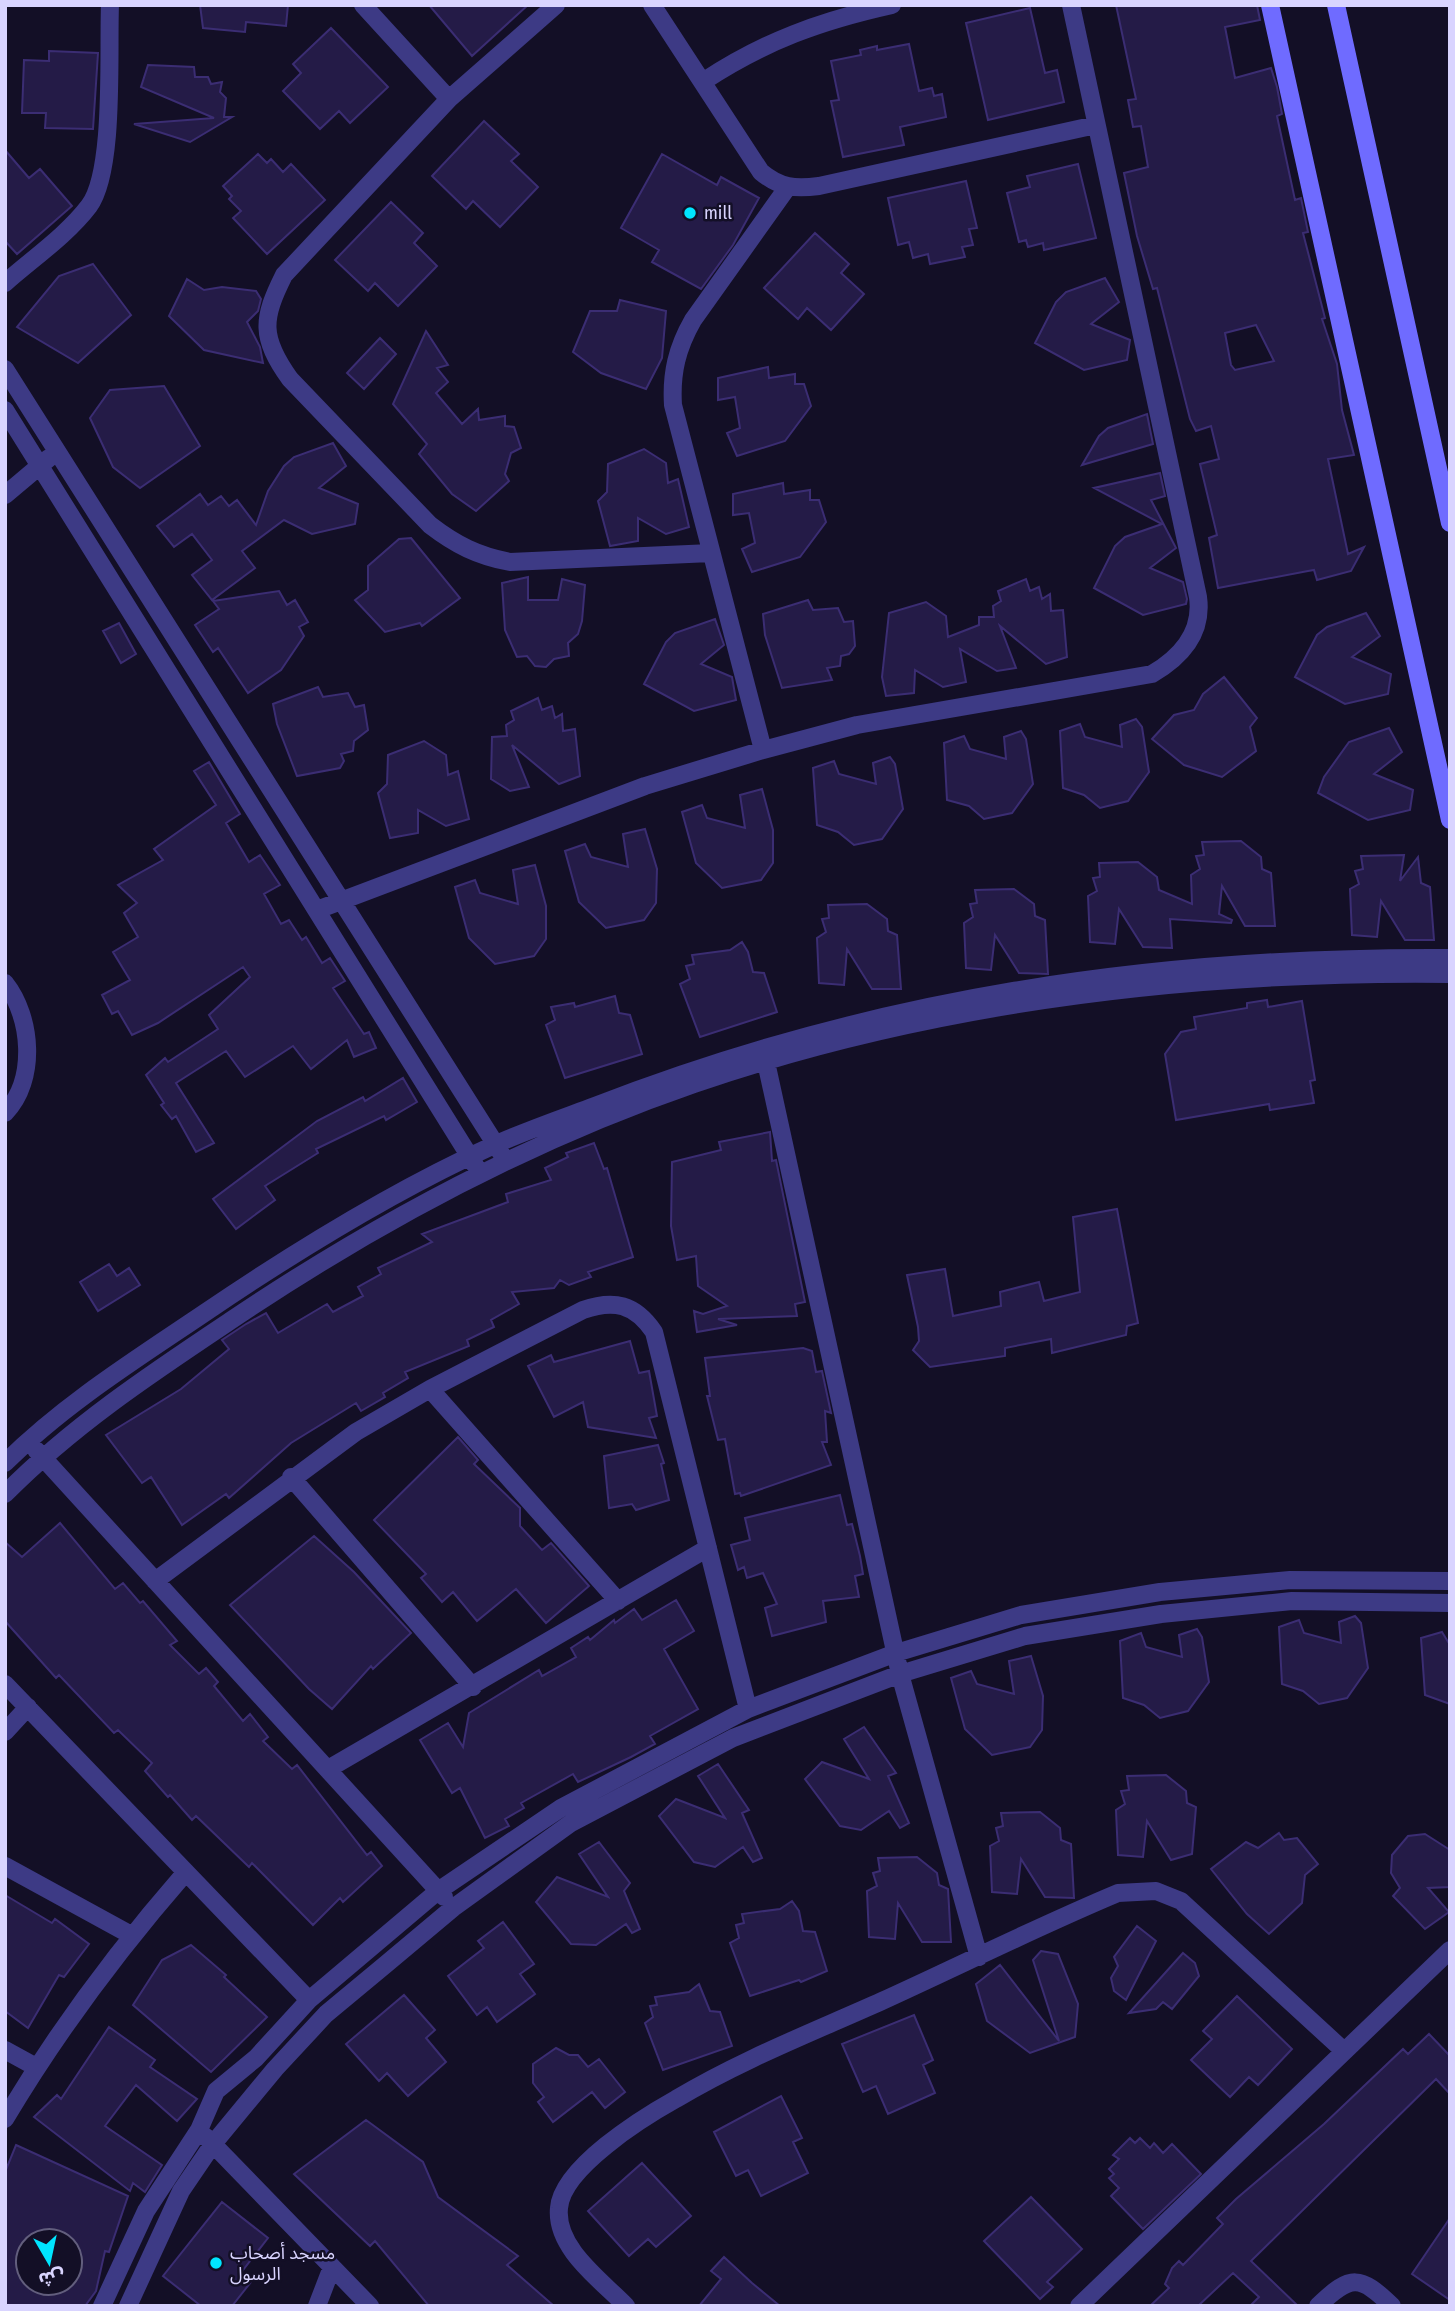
<svg xmlns="http://www.w3.org/2000/svg" width="1455" height="2311" font-family="'Fira Sans Condensed','Noto Sans Arabic',sans-serif">
  <style>
    .building { fill: #241b47; stroke: #3b2d73; stroke-width: 2; fill-rule: evenodd }
    .lines { fill: none; stroke-linecap: round; stroke-linejoin: round }
    .street { stroke: #3d3a85; stroke-width: 18 }
    .secondary { stroke: #6f6bff; stroke-width: 18 }
    .poi-dot { fill: #00e5ff; stroke: #130f26; stroke-width: 2.5 }
    .labels { text-anchor: middle; dominant-baseline: central; stroke-width: 5; stroke-linejoin: round; paint-order: stroke }
    .poi-label { font-size: 18px; fill: #d9d4ff; stroke: #130f26; text-anchor: start }
  </style>
  <rect width="100%" height="100%" fill="#130f26"/>
  <path class="building" d="M200,5H288L286,26L246,22L245,32L203,28Z
    M429,5H528L472,56Z
    M1116,5H1257L1260,20L1225,27L1235,78L1271,68L1277,87L1282,114L1277,116L1295,200L1301,198L1308,232L1303,233L1325,318L1322,319L1337,364L1342,410L1354,455L1328,459L1348,554L1364,547L1351,571L1317,580L1314,570L1308,571L1218,588L1209,538L1217,535L1200,464L1219,459L1211,426L1196,431L1190,419L1157,288L1153,289L1137,236L1124,173L1148,167L1141,126L1133,127L1128,100L1136,99ZM1256,325L1274,361L1235,370L1231,365L1225,333Z
    M1030,8L1045,73L1057,70L1064,102L988,120L966,23Z
    M331,28L388,87L350,123L339,111L320,129L283,91L301,73L293,64Z
    M909,44L919,91L932,88L934,96L942,94L946,117L900,127L904,145L843,157L831,101L839,100L831,61L861,55L860,50L877,46V50Z
    M49,51L98,53L93,129L45,128L46,113H22L24,60L49,61Z
    M148,65L194,67L195,77H208L211,84L222,82L220,92L226,98L224,117H232L190,142L134,124L214,118L141,87Z
    M484,121L519,154L511,161L538,187L500,227L473,201L466,209L432,176Z
    M5,150L29,178L40,169L72,206L17,254L5,241Z
    M258,154L267,163L271,159L283,172L291,164L325,200L267,254L233,218L241,211L229,199L232,196L223,186Z
    M662,154L717,185L721,177L759,198L733,245L701,289L652,262L659,250L621,228Z
    M1078,164L1096,238L1044,250L1043,243L1028,247L1026,240L1019,242L1007,193L1030,187L1027,176Z
    M966,181L977,228L969,229L973,245L962,247L965,257L930,264L928,254L913,258L909,242L898,245L888,198Z
    M391,202L423,233L414,243L437,266L398,306L375,283L368,291L335,260Z
    M815,233L849,264L841,273L864,294L831,330L807,308L798,319L764,288Z
    M93,264L131,315L78,363L17,327L59,276Z
    M1105,278L1119,302L1091,324L1130,340L1127,360L1084,370L1035,343L1056,302L1066,292Z
    M187,279L204,290L222,287L256,291L261,299L258,311L247,322L260,347L263,363L204,350L169,316Z
    M620,300L666,311L662,358L646,389L601,373L573,352L590,311H617Z
    M426,331L448,365L437,368L448,382L436,393L462,424L478,409L479,420L505,416V426L514,427L521,448L511,453L505,474L509,481L476,511L452,494L419,454L427,444L393,404Z
    M380,338L396,354L364,389L347,373Z
    M768,367L769,378L795,374V384H804L811,406L785,441L737,456L727,433L740,428L735,397L718,400V378Z
    M164,386L200,446L140,488L113,467L90,418L110,390Z
    M1147,414L1153,444L1082,465L1099,436L1108,428Z
    M333,443L346,466L319,488L358,504L355,524L312,534L284,520L242,551L255,568L212,600L192,575L212,560L192,534L174,547L157,526L200,494L208,505L221,496L229,506L237,500L256,525L268,491L284,466L294,457Z
    M644,449L666,463L668,483L678,479L689,527L666,534L638,518V541L610,546L598,501L607,492L608,464Z
    M1160,473L1165,496L1151,500L1176,548L1150,568L1183,582L1187,599L1186,604L1143,615L1094,588L1115,546L1125,537L1162,524L1094,488Z
    M783,483L784,494L810,490V500H819L826,522L800,557L752,572L742,549L755,543L749,513L733,515V494Z
    M411,538L460,598L422,626L420,623L385,632L355,600L368,590V566L399,539Z
    M528,577V600H558L562,579L585,585L582,621L578,634L568,643L569,656L554,659L546,667L535,666L527,656L517,657L505,630L502,583Z
    M1026,579L1030,591L1039,587L1042,599L1050,594L1051,611L1063,610L1067,657L1046,664L1000,626L1016,668L997,671L960,649L966,682L943,687L915,670L914,693L886,696L882,677L889,613L926,602L946,616L948,637L979,625V617H994L993,606L1001,601L998,591Z
    M279,591L287,605L295,600L308,622L299,627L304,636L281,670L248,693L218,648L213,652L195,625L219,609L213,601Z
    M808,600L813,610L838,608L844,622L853,621L855,646L849,654L841,656L840,666L827,668L832,680L782,688L765,635L763,614Z
    M1366,613L1380,636L1352,657L1391,674L1388,694L1345,704L1295,677L1317,635L1327,627Z
    M715,619L724,645L701,664L732,677L736,700L694,711L644,684L666,642L675,633Z
    M119,623L136,654L121,663L103,631Z
    M1224,677L1257,718L1250,727L1256,751L1222,777L1184,765L1152,739L1174,715L1194,710L1203,694Z
    M318,687L323,697L348,693L355,707L364,705L368,730L354,741L353,751L341,754L344,761L340,768L297,776L277,724L273,704Z
    M538,698L542,710L552,706L555,718L562,714L563,731L575,729L580,776L559,784L512,745L529,787L510,791L491,779L492,737L507,736L506,725L514,720L511,711Z
    M1136,719L1142,727L1149,772L1128,801L1100,808L1084,795L1063,788L1060,731L1080,724L1085,737L1122,747L1120,725Z
    M1389,728L1402,752L1374,774L1413,790L1410,810L1368,820L1318,793L1324,777L1349,742Z
    M1021,731L1026,739L1033,784L1012,813L984,819L969,806L947,800L944,743L964,736L970,749L1006,759L1004,737Z
    M424,741L446,755L448,775L458,771L469,819L446,826L418,810V833L390,838L378,793L387,784L388,755Z
    M890,757L895,764L903,809L882,839L854,845L838,832L817,825L813,768L834,761L839,774L876,784L873,763Z
    M209,762L240,814L226,823L249,862L260,855L280,885L264,894L281,924L289,920L302,940L306,937L322,963L330,958L345,981L333,988L364,1034L369,1032L376,1048L354,1057L347,1040L311,1069L293,1046L245,1077L226,1051L176,1083L214,1143L196,1152L176,1116L172,1119L161,1105L164,1103L146,1075L165,1058L168,1062L218,1029L209,1015L250,977L243,967L158,1023L132,1035L118,1011L112,1014L102,995L130,980L113,952L138,937L124,913L137,903L118,885L163,860L154,849L216,805L194,771Z
    M762,789L773,830V863L761,880L722,888L696,863L682,812L702,805L707,818L745,828L740,795Z
    M645,829L657,869L656,903L644,920L606,928L579,902L565,851L585,844L591,857L628,867L623,834Z
    M1241,841L1261,857L1262,869L1271,873L1275,926H1245L1222,886L1219,914L1232,920L1231,923L1170,919L1172,948L1143,947L1119,909L1115,944L1090,942L1088,896L1097,891L1093,878L1100,877L1099,863L1138,862L1157,877L1159,890L1192,904L1191,875L1200,869L1196,856L1204,855L1202,842Z
    M1404,855L1400,881L1418,857L1421,883L1430,887L1434,940H1405L1381,901L1377,937L1352,935L1350,889L1359,884L1355,871L1363,869L1361,856Z
    M535,865L546,906V939L534,956L495,964L469,938L455,887L475,880L480,893L518,904L513,870Z
    M1014,889L1034,904L1035,916L1045,920L1048,974L1019,973L995,935L991,970L966,968L964,923L973,917L970,904L977,903L975,890Z
    M867,904L887,919L888,931L897,935L901,989H872L847,949L844,985L819,983L817,938L826,932L822,919L829,918L828,905Z
    M742,942L748,952L753,972L764,973L777,1012L700,1037L680,984L690,979L686,966L694,964L692,955L730,950Z
    M615,996L619,1013L630,1015L642,1054L565,1078L546,1025L555,1020L551,1007L574,1003L575,1007Z
    M1267,1000L1268,1007L1302,1001L1315,1080L1310,1081L1314,1103L1270,1110L1269,1104L1176,1120L1165,1054L1181,1032L1196,1029L1194,1017L1247,1008V1003Z
    M403,1078L417,1102L386,1120L384,1116L316,1149L318,1153L265,1186L275,1200L236,1229L213,1199L317,1121L363,1097L365,1101Z
    M770,1132L772,1161L776,1160L805,1302L795,1304L797,1316L718,1319L737,1325L697,1332L694,1311L703,1314L727,1306L698,1286L696,1256L677,1260L671,1226L672,1162L721,1150L719,1142Z
    M594,1143L604,1169L607,1168L633,1257L588,1272L591,1277L569,1285L560,1280L554,1288L512,1292L519,1304L491,1320L494,1327L467,1340L469,1346L405,1372L408,1378L383,1393L385,1397L361,1411L356,1403L291,1443L229,1498L226,1494L182,1525L151,1477L142,1483L106,1435L181,1389L229,1349L222,1340L246,1324L266,1313L278,1333L327,1304L333,1312L363,1296L358,1287L381,1274L378,1268L432,1242L422,1234L508,1202L506,1194L551,1180L545,1168L568,1157L566,1153Z
    M1117,1209L1138,1323L1127,1326L1126,1335L1052,1353L1051,1339L1005,1348V1356L930,1367L913,1350L919,1341L918,1327L907,1275L945,1269L953,1316L1001,1306L1000,1292L1039,1282L1044,1301L1080,1292L1073,1217Z
    M109,1264L117,1276L129,1268L140,1285L98,1311L80,1282Z
    M630,1341L639,1373L649,1371L657,1416L649,1418L656,1438L588,1427L583,1402L554,1417L528,1366L551,1355L554,1362Z
    M803,1348L812,1351L816,1372L822,1371L831,1413L825,1411L827,1442H822L831,1465L741,1496L740,1493L735,1494L725,1439L718,1440L707,1396H710L705,1358Z
    M458,1437L478,1460L474,1464L520,1508V1526L542,1550L551,1543L589,1586L546,1623L516,1589L477,1621L453,1592L442,1602L421,1578L426,1574L374,1520Z
    M658,1445L664,1463L661,1464L669,1500L636,1510L632,1504L609,1508L604,1456Z
    M840,1495L847,1525L852,1524L860,1556L863,1574L855,1576L859,1597L823,1601L826,1622L772,1636L765,1608L777,1604L763,1573L747,1578L744,1567L738,1570L731,1545L750,1540L745,1518Z
    M60,1523L115,1589L123,1583L140,1603L143,1601L177,1641L170,1645L199,1674L206,1668L218,1682L214,1686L243,1721L250,1714L268,1737L263,1741L292,1769L297,1765L367,1855L371,1852L382,1866L343,1902L340,1898L313,1925L252,1863L249,1867L196,1816L192,1820L170,1795L168,1797L145,1771L152,1763L118,1730L114,1733L59,1675L56,1678L5,1621V1542L22,1557Z
    M314,1536L354,1572L411,1633L373,1669L371,1666L332,1709L309,1689L230,1605Z
    M676,1600L694,1631L664,1649L698,1709L650,1736L655,1744L631,1757L578,1782L573,1774L521,1803L524,1808L505,1819L509,1826L485,1838L460,1788L452,1793L420,1740L448,1723L463,1747L469,1713L539,1670L542,1676L576,1657L571,1648L588,1637L590,1640L614,1620L615,1623L634,1609L642,1620Z
    M1355,1616L1361,1623L1368,1668L1347,1698L1319,1704L1303,1691L1282,1684L1279,1627L1299,1620L1304,1633L1341,1643L1339,1622Z
    M1197,1629L1202,1637L1209,1682L1188,1711L1160,1718L1144,1705L1123,1698L1120,1641L1141,1633L1146,1647L1182,1657L1179,1635Z
    M1442,1632L1450,1645V1704L1425,1695L1421,1638Z
    M1031,1656L1043,1696L1042,1730L1030,1747L992,1755L965,1729L951,1678L971,1671L977,1684L1014,1694L1009,1661Z
    M864,1727L896,1773L888,1776L909,1823L900,1828L889,1811L861,1830L840,1826L805,1779L822,1762L869,1779L844,1739Z
    M718,1764L749,1810L742,1813L762,1858L753,1862L743,1847L715,1867L694,1862L659,1816L676,1799L725,1818L698,1776Z
    M1166,1775L1186,1791L1187,1803L1196,1807L1192,1854L1171,1860L1147,1821L1143,1857L1118,1855L1116,1810L1125,1804L1121,1791L1129,1790L1127,1776Z
    M1040,1812L1060,1828L1061,1840L1071,1844L1074,1898L1045,1897L1021,1859L1017,1894L992,1892L990,1846L999,1841L996,1828L1003,1826L1001,1813Z
    M1279,1833L1284,1840L1297,1838L1318,1864L1305,1875L1302,1903L1269,1934L1247,1914L1211,1869L1246,1842L1258,1848Z
    M1425,1834L1450,1850V1887L1428,1888L1449,1912L1425,1929L1393,1896L1400,1888L1391,1873L1392,1855L1408,1836Z
    M599,1842L630,1883L624,1891L640,1929L632,1933L626,1924L596,1945L571,1944L536,1902L557,1877L608,1897L579,1854Z
    M917,1857L937,1873L939,1885L948,1889L951,1942H922L898,1903L895,1939L869,1937L867,1891L877,1886L873,1873L880,1871L878,1858Z
    M5,1895L52,1923L55,1919L89,1944L64,1977L59,1975L28,2028L5,2011Z
    M792,1901L799,1911L803,1931L815,1932L827,1971L801,1982L799,1980L750,1996L730,1943L739,1938L736,1925L744,1923L742,1914L780,1909Z
    M503,1922L534,1964L520,1974L535,1994L497,2022L487,2007L477,2015L448,1976L484,1948L478,1941Z
    M1137,1926L1156,1941L1126,2000L1114,1991L1111,1978L1118,1966L1114,1957Z
    M191,1945L226,1975L224,1977L267,2017L211,2072L133,2005L162,1960Z
    M1041,1951L1058,1954L1078,2004L1075,2037L1030,2053L987,2021L976,1984L1000,1965L1059,2041L1033,1960Z
    M1183,1953L1195,1963L1199,1976L1172,2009L1163,2002L1156,2009L1129,2013Z
    M699,1984L710,2011L720,2012L732,2046L663,2070L645,2023L653,2017L650,2006L657,2005L655,1997L689,1992Z
    M404,1995L435,2030L426,2038L446,2062L408,2096L387,2073L379,2081L346,2044Z
    M1237,1996L1292,2049L1258,2085L1249,2077L1230,2097L1191,2060L1212,2039L1203,2031Z
    M914,2015L933,2060L923,2065L935,2093L888,2114L876,2086L863,2092L842,2044Z
    M109,2027L155,2060L150,2067L197,2099L177,2121L136,2085L105,2126L162,2165L145,2192L133,2183L130,2191L34,2117L57,2095L61,2099Z
    M1429,2034L1450,2056V2094L1436,2079L1251,2261L1298,2306H1250L1259,2297L1233,2273L1198,2306H1150L1169,2288L1165,2284L1172,2268L1179,2261L1183,2265L1223,2224L1217,2218L1236,2199L1324,2124L1403,2049L1408,2054Z
    M556,2048L569,2055H578L588,2067L599,2059L625,2092L605,2108L592,2092L553,2122L538,2102L544,2097L533,2083V2064Z
    M781,2096L802,2138L793,2142L808,2173L761,2196L748,2170L736,2176L714,2132Z
    M366,2120L423,2162L438,2197L518,2256L507,2265L554,2306H429L375,2241L370,2246L294,2174Z
    M1130,2138L1135,2143L1140,2138L1150,2148L1154,2143L1163,2153L1172,2144L1201,2174L1143,2229L1111,2196L1119,2188L1109,2178L1114,2174L1109,2169L1119,2159L1113,2155Z
    M16,2145L128,2196L109,2252L105,2251L96,2291L85,2306H5V2172ZM28,2241H70V2283H28Z
    M642,2163L691,2216L656,2247L648,2239L629,2256L588,2211Z
    M1031,2197L1082,2249L1047,2282L1053,2287L1040,2299L984,2241Z
    M222,2202L268,2238L240,2274L251,2282L232,2306H201L163,2276Z
    M1450,2218V2300L1412,2274Z
    M724,2257L752,2283L780,2306H699L721,2279L711,2271Z"/>
  <g class="lines">
    <path class="street" d="M363,5L449,99
      M556,5L449,99L284,275C262,319 260,337 290,379L430,525C456,545 478,556 510,562L711,553
      M652,5L761,172C780,188 795,189 819,186L1096,125
      M704,81C765,41 820,21 892,5
      M5,283C32,259 67,235 89,206C115,171 108,53 110,5
      M5,369L501,1153
      M5,410L475,1165
      M5,495L49,458
      M763,750L673,405C671,373 677,348 693,320L787,188
      M317,910L645,786L763,750L857,725L1152,674C1181,657 1203,633 1198,597L1071,5
      M5,983C32,1017 37,1080 5,1113
      M766,1062L900,1674L979,1957
      M430,1389L618,1601
      M36,1450L444,1897
      M5,1463C64,1404 138,1358 206,1312C296,1251 393,1191 492,1146C525,1131 560,1119 595,1106C873,998 1152,956 1450,958
      M291,1477L473,1687
      M5,1494C72,1426 152,1373 230,1321C374,1224 531,1140 694,1084C937,1001 1194,971 1450,974
      M155,1581L356,1432L430,1389L583,1310C614,1299 635,1304 654,1332L748,1709
      M5,1684L309,2000
      M5,1732L28,1707
      M328,1769L708,1548
      M5,1866L131,1935
      M5,2050L36,2067
      M5,2119C58,2030 118,1950 186,1872
      M206,2137L370,2306
      M102,2306L146,2211L199,2130L216,2091L256,2058L309,2000L438,1891L561,1808L748,1709L896,1653L1021,1615L1160,1592L1290,1580L1450,1581
      M128,2306L181,2191L213,2144L275,2069L326,2014L385,1965L453,1908L571,1823L733,1738L900,1674L1025,1636L1161,1614L1292,1601L1450,1603
      M317,2306L332,2267
      M626,2306C601,2280 555,2248 559,2208C562,2168 642,2118 676,2099C741,2060 813,2032 882,2001C961,1965 1039,1926 1118,1893L1156,1891L1181,1901L1344,2051
      M1079,2306L1450,1950
      M1318,2306C1351,2274 1360,2275 1392,2306"/>
    <path class="secondary" d="M1270,5L1450,820
      M1336,5L1450,523"/>
  </g>
  <g class="poi-dot">
    <circle cx="690" cy="213" r="7"/>
    <circle cx="216" cy="2263" r="7"/>
  </g>
  <g class="labels">
    <g class="poi-label">
      <text x="704" y="213">mill</text>
      <text x="230" y="2253">مسجد أصحاب<tspan x="230" dy="21">الرسول</tspan></text>
    </g>
  </g>
  <rect width="1455" height="2311" fill="none" stroke="#d9d4ff" stroke-width="14"/>
  <g transform="translate(49 2262) rotate(171)"><circle r="33" fill="#130f26" stroke="#625e7d" stroke-width="2"/>
  <path d="M0-5L12 26L0 18L-12 26Z" fill="#00e5ff"/>
  <text y="-10" font-size="19" font-weight="bold" text-anchor="middle" fill="#d9d4ff">ش</text>
  </g>
</svg>
